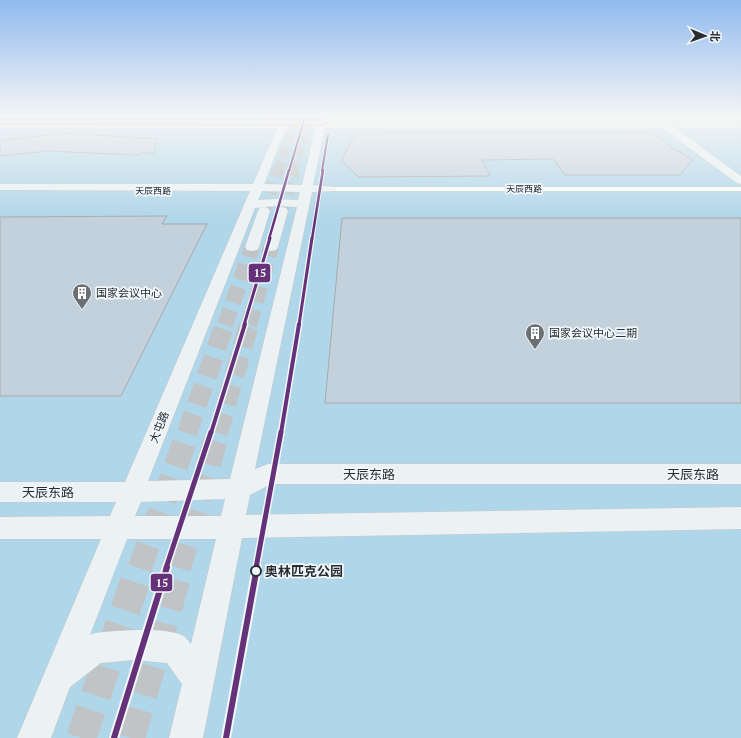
<svg xmlns="http://www.w3.org/2000/svg" width="741" height="738" font-family="'PT Serif','Noto Sans SC',serif">
  <style>
    .green { fill: #b0d6e9 }
    .building { fill: #c3d1dd; stroke: #a7a9ab }
    .lines { fill: none; stroke-linecap: round; stroke-linejoin: round }
    .secondary-tunnel-far5 { stroke: #c0c4c6; stroke-width: 10; stroke-dasharray: 10 5; stroke-linecap: butt }
    .secondary-tunnel-far4 { stroke: #c0c4c6; stroke-width: 12; stroke-dasharray: 12 6; stroke-linecap: butt }
    .secondary-tunnel-far3 { stroke: #c0c4c6; stroke-width: 16; stroke-dasharray: 16 8; stroke-linecap: butt }
    .secondary-tunnel-far2 { stroke: #c0c4c6; stroke-width: 20; stroke-dasharray: 20 10; stroke-linecap: butt }
    .secondary-tunnel-far1 { stroke: #c0c4c6; stroke-width: 24; stroke-dasharray: 24 12; stroke-linecap: butt }
    .secondary-tunnel { stroke: #c0c4c6; stroke-width: 30; stroke-dasharray: 30 15; stroke-linecap: butt }
    .street-casing { stroke: #c4c7c9; stroke-width: 1 }
    .secondary-casing { stroke: #c4c7c9; stroke-width: 1 }
    .street { fill: #fbfcfc; fill-rule: evenodd }
    .secondary { fill: #ecf2f3; fill-rule: evenodd }
    .bus-1-casing { stroke: #f0f8fc; stroke-width: 3 }
    .bus-2-casing { stroke: #f0f8fc; stroke-width: 3 }
    .bus-1 { stroke: #00a9ce; stroke-width: 1.5 }
    .bus-2 { stroke: #ce8e09; stroke-width: 1.5 }
    .metro-1-far5-casing { stroke: #f0f8fc; stroke-width: 3.5 }
    .metro-1-far4-casing { stroke: #f0f8fc; stroke-width: 4.5 }
    .metro-1-far3-casing { stroke: #f0f8fc; stroke-width: 5.5 }
    .metro-1-far2-casing { stroke: #f0f8fc; stroke-width: 7 }
    .metro-1-far1-casing { stroke: #f0f8fc; stroke-width: 8 }
    .metro-1-casing { stroke: #f0f8fc; stroke-width: 10 }
    .metro-1-far5 { stroke: #653279; stroke-width: 2 }
    .metro-1-far4 { stroke: #653279; stroke-width: 2.5 }
    .metro-1-far3 { stroke: #653279; stroke-width: 3 }
    .metro-1-far2 { stroke: #653279; stroke-width: 4 }
    .metro-1-far1 { stroke: #653279; stroke-width: 5 }
    .metro-1 { stroke: #653279; stroke-width: 6 }
    .stop-dot { fill: #f0f8fc; stroke: #2a2d2f; stroke-width: 2 }
    .labels { text-anchor: middle; dominant-baseline: central; stroke-width: 3.5; stroke-linejoin: round; paint-order: stroke }
    .far-street-label { font-size: 9px; fill: #2a2d2f; stroke: #f0f8fc }
    .poi-label { font-size: 11px; fill: #2a2d2f; stroke: #f0f8fc; text-anchor: start }
    .street-label { font-size: 11px; fill: #2a2d2f; stroke: #f0f8fc }
    .near-street-label { font-size: 13px; fill: #2a2d2f; stroke: #f0f8fc }
    .near-stop-label { font-size: 13px; font-weight: bold; fill: #2a2d2f; stroke: #f0f8fc; text-anchor: start }
    .line-badge { stroke: #f0f8fc; stroke-width: 1.5 }
    .badge-label { font-size: 11px; text-anchor: middle; font-weight: bold; fill: #fff }
  </style>
  <rect width="100%" height="100%" fill="#e6eaec"/>
  <path class="green" d="M0,128H741V738H0Z"/>
  <path class="building" d="M637,132H651L676,151H679L693,160L680,175H565L553,159L482,160L490,176L359,177L341,161L355,133Z
    M64,133L157,139L154,153H142L138,155L47,151L0,156V141Z
    M167,216L162,224H207L121,396H0V217Z
    M342,218H741V403H325Z"/>
  <g class="lines">
    <path class="secondary-tunnel-far5" d="M278,171L297,117
      M293,171L306,126"/>
    <path class="secondary-tunnel-far4" d="M264,211L278,170
      M282,211L294,170"/>
    <path class="secondary-tunnel-far3" d="M225,325L252,247
      M249,325L271,247"/>
    <path class="secondary-tunnel-far2" d="M187,433L225,324
      M218,433L249,324"/>
    <path class="secondary-tunnel-far1" d="M140,568L188,432
      M179,568L218,432"/>
    <path class="secondary-tunnel" d="M81,738L140,567
      M130,738L179,567"/>
    <defs>
      <path id="street" d="M328,187H741V191H328Z"/>
      <path id="secondary" d="M0,117H741V123H668L741,176V184L737,183L656,123L326,122L313,185L335,187L337,189L335,191L312,192L255,469L268,464H741V484H271L250,495L246,515L741,507V529L242,538L203,738H169L182,684L167,663L134,660L101,663L70,687L51,738H17L101,539H0V517L110,516L116,502H0V482H125L250,191L0,190V184H253L280,122H0ZM288,122H317L302,185L264,184ZM262,191L300,192L298,200L276,199L258,200ZM276,206L297,207L230,479L148,481L255,208ZM225,499L221,516H135L141,502ZM127,539H216L191,644C189,642 187,639 185,637C169,626 115,631 95,633L90,635Z
        M264,207L268,208L270,211L259,247L257,250L252,251L247,250L245,247L258,211L260,208Z
        M282,207L286,208L288,211L278,247L276,250L271,251L266,250L264,247L276,211L278,208Z"/>
    </defs>
    <use href="#street" class="street-casing"/>
    <use href="#secondary" class="secondary-casing"/>
    <use href="#street" class="street"/>
    <use href="#secondary" class="secondary"/>
    <defs>
      <path id="bus-1" d="M0,119L322,120L323,117"/>
      <path id="bus-2" d="M0,124L322,125L326,123L328,119"/>
    </defs>
    <use href="#bus-1" class="bus-1-casing"/>
    <use href="#bus-2" class="bus-2-casing"/>
    <use href="#bus-1" class="bus-1"/>
    <use href="#bus-2" class="bus-2"/>
    <defs>
      <path id="metro-1-far5" d="M289,171L305,117
        M322,171L328,135"/>
      <path id="metro-1-far4" d="M269,239L289,170
        M312,239L323,170"/>
      <path id="metro-1-far3" d="M244,325L270,238
        M299,325L312,238"/>
      <path id="metro-1-far2" d="M211,433L245,324
        M281,433L299,324"/>
      <path id="metro-1-far1" d="M166,568L211,432
        M256,568L281,432"/>
      <path id="metro-1" d="M114,738L167,567
        M226,738L257,567"/>
    </defs>
    <use href="#metro-1-far5" class="metro-1-far5-casing"/>
    <use href="#metro-1-far4" class="metro-1-far4-casing"/>
    <use href="#metro-1-far3" class="metro-1-far3-casing"/>
    <use href="#metro-1-far2" class="metro-1-far2-casing"/>
    <use href="#metro-1-far1" class="metro-1-far1-casing"/>
    <use href="#metro-1" class="metro-1-casing"/>
    <use href="#metro-1-far5" class="metro-1-far5"/>
    <use href="#metro-1-far4" class="metro-1-far4"/>
    <use href="#metro-1-far3" class="metro-1-far3"/>
    <use href="#metro-1-far2" class="metro-1-far2"/>
    <use href="#metro-1-far1" class="metro-1-far1"/>
    <use href="#metro-1" class="metro-1"/>
  </g>
  <linearGradient id="sky" x2="0" y2="1"><stop stop-color="#91baee"/><stop offset="0.53" stop-color="#f4f6f6"/><stop offset="1" stop-color="#f4f6f6" stop-opacity="0"/></linearGradient>
  <rect width="741" height="220" fill="url(#sky)"/>
  <defs>
    <symbol id="building-pin" viewBox="-11 -11 22 30"><path d="M0 17L-7.5 6A9.5 9.5 0 1 1 7.5 6Z" fill="#6c6f71" stroke="#f0f8fc"/><path d="M-4-6H4V6H1V3H-1V6H-4ZM-2.5-4.3h1.7v1.8h-1.7ZM.8-4.3h1.7v1.8H.8ZM-2.5-1h1.7V.8h-1.7ZM.8-1h1.7V.8H.8Z" fill="#fff"/></symbol>
  </defs>
  <g fill-rule="evenodd">
    <use href="#building-pin" x="71" y="282" width="22" height="30"/>
    <use href="#building-pin" x="524" y="322" width="22" height="30"/>
  </g>
  <circle class="stop-dot" cx="256" cy="571" r="5"/>
  <g class="labels">
    <g class="far-street-label">
      <text x="524" y="189">天辰西路</text>
      <text x="153" y="191">天辰西路</text>
    </g>
    <g class="poi-label">
      <text x="96" y="293">国家会议中心</text>
      <text x="549" y="333">国家会议中心二期</text>
    </g>
    <g class="street-label">
      <text transform="translate(159 427) rotate(-68)">大屯路</text>
    </g>
    <g class="near-street-label">
      <text x="369" y="474">天辰东路</text>
      <text x="693" y="474">天辰东路</text>
      <text x="48" y="492">天辰东路</text>
    </g>
    <g class="near-stop-label">
      <text x="265" y="571">奥林匹克公园</text>
    </g>
  </g>
  <g class="line-badge">
    <rect x="248" y="263" width="23" height="20" rx="4" fill="#653279"/>
    <rect x="150" y="573" width="23" height="19" rx="4" fill="#653279"/>
  </g>
  <g class="badge-label">
    <text x="260" y="277">15</text>
    <text x="162" y="587">15</text>
  </g>
  <g transform="translate(705 36) rotate(92)" stroke="#f0f8fc" stroke-width="3" paint-order="stroke">
  <path d="M0-3L7 15L0 10L-7 15Z" fill="#2a2d2f"/>
  <text y="-6" font-size="11" font-weight="bold" text-anchor="middle" fill="#2a2d2f">北</text>
  </g>
</svg>
